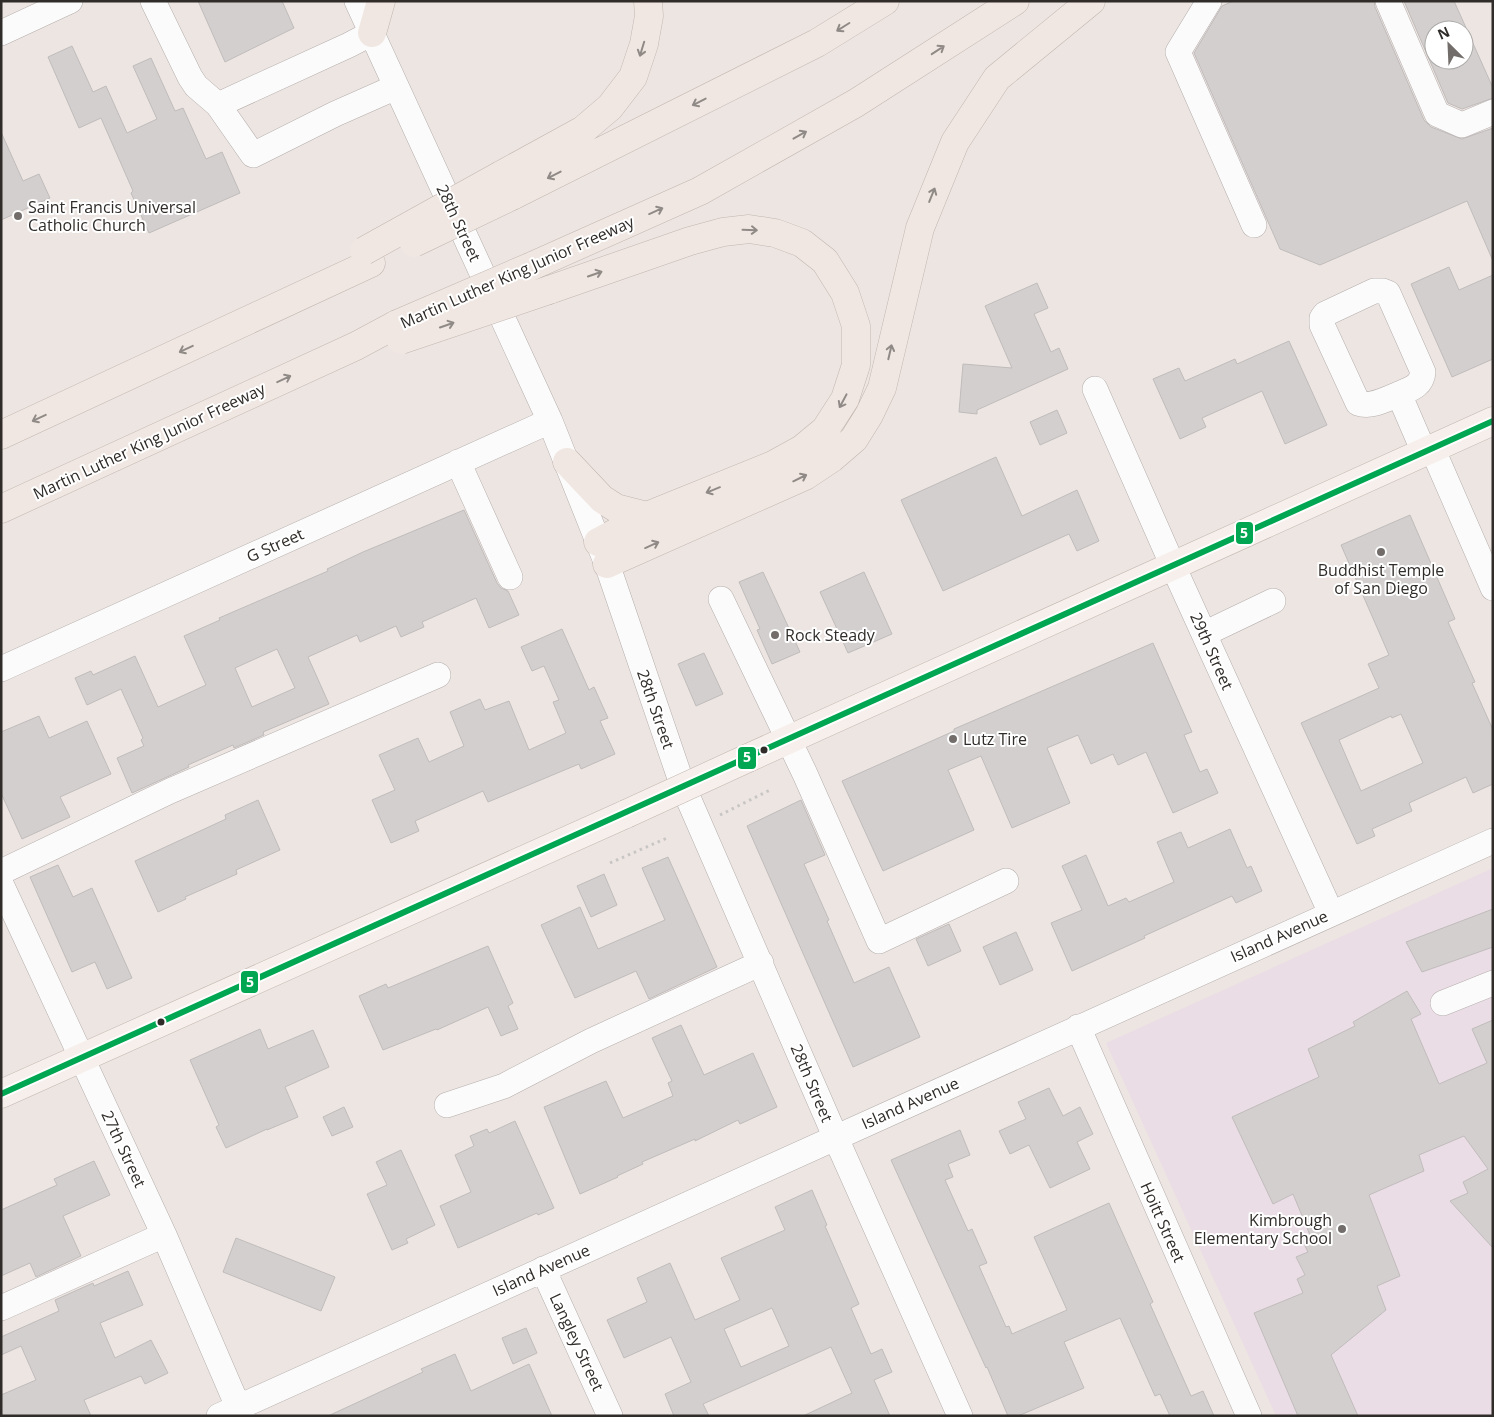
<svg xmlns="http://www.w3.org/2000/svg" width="1494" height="1417" font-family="'Open Sans',sans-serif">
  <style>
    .education { fill: #ebdde5 }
    .building { fill: #d3cfcf; stroke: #c0bcbc; fill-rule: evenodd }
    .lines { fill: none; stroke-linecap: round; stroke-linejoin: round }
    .minor-casing { stroke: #b4aeac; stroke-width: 26 }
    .major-casing { stroke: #c2b6af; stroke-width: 29 }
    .highway-casing { stroke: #c2b6af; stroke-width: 29 }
    .path { stroke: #c8c6c4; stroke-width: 3; stroke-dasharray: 2.5 4; stroke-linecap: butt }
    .minor { stroke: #fcfbfb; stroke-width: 25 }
    .major { stroke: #f6efeb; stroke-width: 28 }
    .highway { stroke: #f0e7e2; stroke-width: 28 }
    .major-bridge-casing { stroke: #c2b6af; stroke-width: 29; stroke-linecap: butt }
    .highway-bridge-casing { stroke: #c2b6af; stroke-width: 29; stroke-linecap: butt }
    .major-bridge { stroke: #f6efeb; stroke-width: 28 }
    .highway-bridge { stroke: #f0e7e2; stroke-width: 28 }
    .bus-1-casing { stroke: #fff; stroke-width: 10 }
    .bus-1 { stroke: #00a651; stroke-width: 6 }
    .oneway { stroke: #908a86 }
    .poi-dot { fill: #726d6a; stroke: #fff; stroke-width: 2 }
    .bus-dot { fill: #302c29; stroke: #fff; stroke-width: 2 }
    .labels { text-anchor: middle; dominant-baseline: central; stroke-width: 4; stroke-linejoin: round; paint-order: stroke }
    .poi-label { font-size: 16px; fill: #302c29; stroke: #fff; text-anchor: start }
    .street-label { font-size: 16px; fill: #302c29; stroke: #fff }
    .line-badge { stroke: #fff; stroke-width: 2 }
    .badge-label { font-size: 14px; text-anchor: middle; font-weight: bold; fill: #fff }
  </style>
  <rect width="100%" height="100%" fill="#ede5e2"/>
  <path class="education" d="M1493,868V1416H1276L1106,1043Z"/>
  <path class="building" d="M198,1H282L294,28L225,62Z
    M1233,1H1374L1375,7L1424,120L1431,127L1462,139L1493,128V261L1467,201L1320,265L1280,249L1194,53L1222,6Z
    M1404,1H1454L1493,88V98L1462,109L1448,103ZM1434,30H1464V60H1434Z
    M72,46L93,92L106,86L127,133L157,119L133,66L151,58L175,111L183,108L206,159L222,152L240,193L149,233L131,193L133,191L101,118L79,128L48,57Z
    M1,132L23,181L39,174L50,198L1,220Z
    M1449,267L1459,290L1493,275V359L1452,377L1411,284Z
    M1037,283L1048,308L1034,314L1051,352L1059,348L1068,369L977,410V414L959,412L963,364L1012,368L985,306Z
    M1289,341L1327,425L1285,444L1262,391L1202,418L1206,427L1180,439L1153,379L1179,368L1185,381L1235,359L1237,364Z
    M1057,410L1067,433L1040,445L1030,422Z
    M996,457L1022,516L1077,490L1099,541L1077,551L1069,534L943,591L901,500Z
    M464,510L497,583L501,588L508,591L519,615L489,628L476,598L422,622L424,627L401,637L396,626L360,642L357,635L308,657L329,704L263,732L264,735L234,748L233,745L188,765L189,767L132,793L117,758L144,746L141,740L143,738L121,689L87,705L75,678L91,671L93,675L135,656L158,707L206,685L184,636L220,620L219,618L328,571L327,569L363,552ZM277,649L295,688L252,707L235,668Z
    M1410,515L1455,619L1448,622L1475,682L1472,683L1493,730V784L1473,793L1466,777L1409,803L1412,811L1372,829L1375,836L1357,844L1301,723L1379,688L1368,664L1389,655L1341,545ZM1401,714L1423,763L1361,791L1339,740L1391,716L1392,718Z
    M763,572L800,652L772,664L757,630L760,629L739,582Z
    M864,572L892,634L848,653L820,592Z
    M562,629L589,690L594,687L608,718L600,721L615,754L581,769L579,764L488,802L483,791L415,821L419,831L391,843L372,800L395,790L379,755L418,738L429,762L464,746L450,712L480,699L485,710L509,701L529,750L566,733L553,702L559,700L544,666L532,671L521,647Z
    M1153,643L1192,732L1184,735L1200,772L1207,769L1218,793L1173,813L1146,752L1118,765L1113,754L1091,764L1078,735L1047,748L1070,803L1012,828L981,756L948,770L974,830L883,871L842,781L954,731V729Z
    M704,653L723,694L696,706L678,664Z
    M39,716L49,738L87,721L111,774L60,797L70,817L22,839L1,793V732Z
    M258,800L280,850L236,870L237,874L185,897L186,899L158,912L135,861L226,819L225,815Z
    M801,800L825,855L804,864L829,920L827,921L854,983L889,967L920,1037L853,1067L747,826Z
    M1230,829L1247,868L1251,866L1262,891L1236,903L1232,896L1144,936L1145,938L1072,971L1051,923L1082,910L1062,866L1086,855L1108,906L1126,898L1129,902L1174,882L1157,842L1181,832L1188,848Z
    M668,857L717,967L649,999L636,971L575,998L541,925L580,907L598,949L665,920L642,868Z
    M58,865L73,897L92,888L132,978L107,989L95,962L72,972L30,877Z
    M604,874L617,905L591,917L577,886Z
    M1493,909V947L1422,972L1406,942Z
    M949,924L961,951L928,966L916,939Z
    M1016,932L1033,970L1000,985L983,947Z
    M488,946L513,1003L508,1006L518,1029L501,1036L488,1007L437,1030L436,1029L383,1050L359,996L386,984L388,988Z
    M1407,991L1421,1014L1411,1019L1439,1084L1487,1063L1472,1029L1493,1020V1248L1450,1201L1468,1193L1463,1182L1488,1169L1464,1136L1419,1155L1424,1171L1369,1195L1400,1276L1377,1286L1386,1310L1331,1355L1358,1416H1298L1254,1313L1303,1293L1297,1279L1305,1275L1296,1257L1308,1252L1301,1238L1310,1235L1293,1194L1273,1204L1232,1117L1319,1077L1308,1049L1355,1026L1353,1022Z
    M681,1025L704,1075L753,1053L777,1107L740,1124L738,1120L695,1141V1139L642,1162L643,1164L617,1176L618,1177L580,1194L544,1107L606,1081L623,1118L673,1096L668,1083L672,1081L652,1038Z
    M260,1029L268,1049L313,1030L329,1067L285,1087L298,1117L267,1130V1129L226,1148L216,1127L219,1125L190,1060Z
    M1049,1088L1063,1116L1080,1107L1093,1134L1077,1142L1090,1169L1050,1188L1029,1145L1010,1154L999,1131L1026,1119L1018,1102Z
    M344,1107L353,1127L332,1136L323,1117Z
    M515,1121L554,1208L538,1215L537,1213L458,1248L440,1206L471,1192L455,1155L474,1146L470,1136L487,1129L489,1133Z
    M960,1130L970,1155L948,1164L953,1177L945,1180L968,1231L972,1229L987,1263L979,1266L1006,1327L1009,1326L1012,1334L1067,1310L1034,1237L1109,1203L1153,1302L1150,1304L1191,1396L1203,1391L1214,1416H1170L1160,1394L1155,1396L1120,1318L1064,1342L1084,1388L1018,1416H1008L987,1367L986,1368L891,1160Z
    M401,1150L435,1225L406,1239L408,1243L392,1250L367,1194L387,1185L376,1162Z
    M94,1161L110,1195L63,1216L81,1256L36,1277L30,1263L1,1276V1210L57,1185L54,1179Z
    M812,1190L827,1225L825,1226L859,1304L851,1308L871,1354L882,1349L892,1372L874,1380L890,1416H803L852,1393L831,1347L703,1404L709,1416H674L665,1394L691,1382L671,1337L624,1358L607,1320L647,1302L637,1278L670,1263L695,1320L740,1300L721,1258L785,1230L775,1207ZM772,1308L789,1346L741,1367L724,1329Z
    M236,1238L335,1277L321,1311L223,1272Z
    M128,1271L143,1305L100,1323L115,1358L151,1340L168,1373L145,1384L141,1376L84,1400L91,1416H1V1395L36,1380L21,1346L1,1355V1337L59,1311L55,1300L93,1283L94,1286Z
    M526,1328L537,1353L513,1364L502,1338Z
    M455,1354L471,1391L529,1364L552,1416H328L423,1372L421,1369Z"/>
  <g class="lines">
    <defs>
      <path id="minor" d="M153,1L190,77L196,86L218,105
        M357,1L550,421L607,564L682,784L835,1136L960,1416
        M1209,1L1178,52L1254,225
        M1388,1L1437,114L1462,125L1493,112
        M1,33L70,1
        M372,33L349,45L218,105L253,155L335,114L396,87
        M1095,389L1173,566L1331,913
        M1399,394C1386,399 1371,408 1358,403L1322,325V318L1325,314L1374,291H1383L1388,293L1423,372C1422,386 1410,389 1399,394L1424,452
        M1432,448L1493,588
        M458,462L510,577
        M721,599L805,774L879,941L1006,881
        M1204,634L1273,601
        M1,669L550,421
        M1,872L170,791L438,675
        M1,884L164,1235L242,1416
        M1443,1003L1493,983
        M1078,1027L1249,1416
        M447,1105L504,1086L591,1041L761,963
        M543,1269L610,1416
        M1,1308L164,1235
        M219,1416L1493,841"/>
      <path id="major" d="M748,758L1493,421
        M1,1094L626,814"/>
      <path id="highway" d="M372,33L381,1
        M501,175L583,130L610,107L633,77L644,44L649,16L648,1
        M512,196L817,43L885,1
        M532,266L700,191L856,103L1015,1
        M549,290L690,241L723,232L749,229L775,233L802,243L825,261L845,293L856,326V365L845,399L825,430L802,449L773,465L647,516L598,542
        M1,435L371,263
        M567,462L602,499L616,508L647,516
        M1,509L356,346L397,324
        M607,564L805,476L832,458L854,439L869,415L882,388L920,228L955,142L997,78L1091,1"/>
    </defs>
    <use href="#minor" class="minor-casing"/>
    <use href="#major" class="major-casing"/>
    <use href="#highway" class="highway-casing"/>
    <path class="path" d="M720,815L772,789
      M610,863L667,838"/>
    <use href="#minor" class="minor"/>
    <use href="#major" class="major"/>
    <use href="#highway" class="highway"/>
    <defs>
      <path id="major-bridge" d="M626,814L748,758"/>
      <path id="highway-bridge" d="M414,243L512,196
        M364,251L501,175
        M397,324L532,266
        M401,340L549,290"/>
    </defs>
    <use href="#major-bridge" class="major-bridge-casing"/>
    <use href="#highway-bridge" class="highway-bridge-casing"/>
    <use href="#major-bridge" class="major-bridge"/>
    <use href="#highway-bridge" class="highway-bridge"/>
    <defs>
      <path id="bus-1" d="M1,1094L1493,421"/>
    </defs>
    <use href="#bus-1" class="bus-1-casing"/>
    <use href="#bus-1" class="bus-1"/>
  </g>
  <defs><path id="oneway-shaft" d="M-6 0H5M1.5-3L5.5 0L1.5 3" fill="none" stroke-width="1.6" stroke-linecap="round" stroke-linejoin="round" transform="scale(1.25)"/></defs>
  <g class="oneway">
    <use href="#oneway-shaft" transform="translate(843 27) rotate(148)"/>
    <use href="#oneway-shaft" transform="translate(642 49) rotate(107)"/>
    <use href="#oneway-shaft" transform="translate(938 50) rotate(-33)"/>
    <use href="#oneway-shaft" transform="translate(699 102) rotate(153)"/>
    <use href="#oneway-shaft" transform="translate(800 135) rotate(-29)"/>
    <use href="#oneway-shaft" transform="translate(554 175) rotate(153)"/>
    <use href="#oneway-shaft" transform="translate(932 195) rotate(-68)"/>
    <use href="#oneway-shaft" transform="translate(656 211) rotate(-24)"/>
    <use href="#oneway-shaft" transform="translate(750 230) rotate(2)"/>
    <use href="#oneway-shaft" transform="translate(595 274) rotate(-19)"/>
    <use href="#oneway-shaft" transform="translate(447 325) rotate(-19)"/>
    <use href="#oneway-shaft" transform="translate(186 349) rotate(155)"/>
    <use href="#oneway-shaft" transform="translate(890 352) rotate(-77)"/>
    <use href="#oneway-shaft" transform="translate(284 379) rotate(-25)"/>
    <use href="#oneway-shaft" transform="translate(843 401) rotate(118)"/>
    <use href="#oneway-shaft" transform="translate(39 418) rotate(155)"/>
    <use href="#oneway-shaft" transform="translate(800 478) rotate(-26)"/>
    <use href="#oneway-shaft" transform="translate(713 490) rotate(158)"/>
    <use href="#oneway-shaft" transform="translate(652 545) rotate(-24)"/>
  </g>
  <g class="poi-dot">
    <circle cx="18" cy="216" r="5"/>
    <circle cx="1381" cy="552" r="5"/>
    <circle cx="775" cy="635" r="5"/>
    <circle cx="953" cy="739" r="5"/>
    <circle cx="1342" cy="1229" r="5"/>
  </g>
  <g class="bus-dot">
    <circle cx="764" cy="750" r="4.5"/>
    <circle cx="161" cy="1022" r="4.5"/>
  </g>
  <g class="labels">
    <g class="poi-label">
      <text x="28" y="207">Saint Francis Universal<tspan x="28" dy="18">Catholic Church</tspan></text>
      <text x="1381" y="570" text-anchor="middle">Buddhist Temple<tspan x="1381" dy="18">of San Diego</tspan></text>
      <text x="785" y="635">Rock Steady</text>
      <text x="963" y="739">Lutz Tire</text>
      <text x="1332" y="1220" text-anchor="end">Kimbrough<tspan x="1332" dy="18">Elementary School</tspan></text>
    </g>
    <g class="street-label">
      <text transform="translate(459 223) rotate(65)">28th Street</text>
      <text transform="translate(517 272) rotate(-24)">Martin Luther King Junior Freeway</text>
      <text transform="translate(149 441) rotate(-25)">Martin Luther King Junior Freeway</text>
      <text transform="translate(275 545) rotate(-24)">G Street</text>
      <text transform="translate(1212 651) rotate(66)">29th Street</text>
      <text transform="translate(656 709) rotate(71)">28th Street</text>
      <text transform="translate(1279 936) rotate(-24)">Island Avenue</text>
      <text transform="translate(812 1083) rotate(67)">28th Street</text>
      <text transform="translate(910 1103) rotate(-24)">Island Avenue</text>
      <text transform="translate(124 1149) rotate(65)">27th Street</text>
      <text transform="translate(1163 1222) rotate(66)">Hoitt Street</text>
      <text transform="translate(541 1270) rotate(-24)">Island Avenue</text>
      <text transform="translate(577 1342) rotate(65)">Langley Street</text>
    </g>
  </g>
  <g class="line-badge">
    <rect x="1235" y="521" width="19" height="24" rx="5" fill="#00a651"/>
    <rect x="737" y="746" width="20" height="24" rx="5" fill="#00a651"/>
    <rect x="240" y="970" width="19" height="24" rx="5" fill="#00a651"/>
  </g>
  <g class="badge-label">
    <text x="1244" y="538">5</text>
    <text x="747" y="762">5</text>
    <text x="250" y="987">5</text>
  </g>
  <rect width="1494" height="1417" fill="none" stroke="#302c29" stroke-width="5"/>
  <g transform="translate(1449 45) rotate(336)"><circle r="24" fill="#ffffff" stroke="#acaba9"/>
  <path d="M0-4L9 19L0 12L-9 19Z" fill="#726d6a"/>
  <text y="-8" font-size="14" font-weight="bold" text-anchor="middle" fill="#302c29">N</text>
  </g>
</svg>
